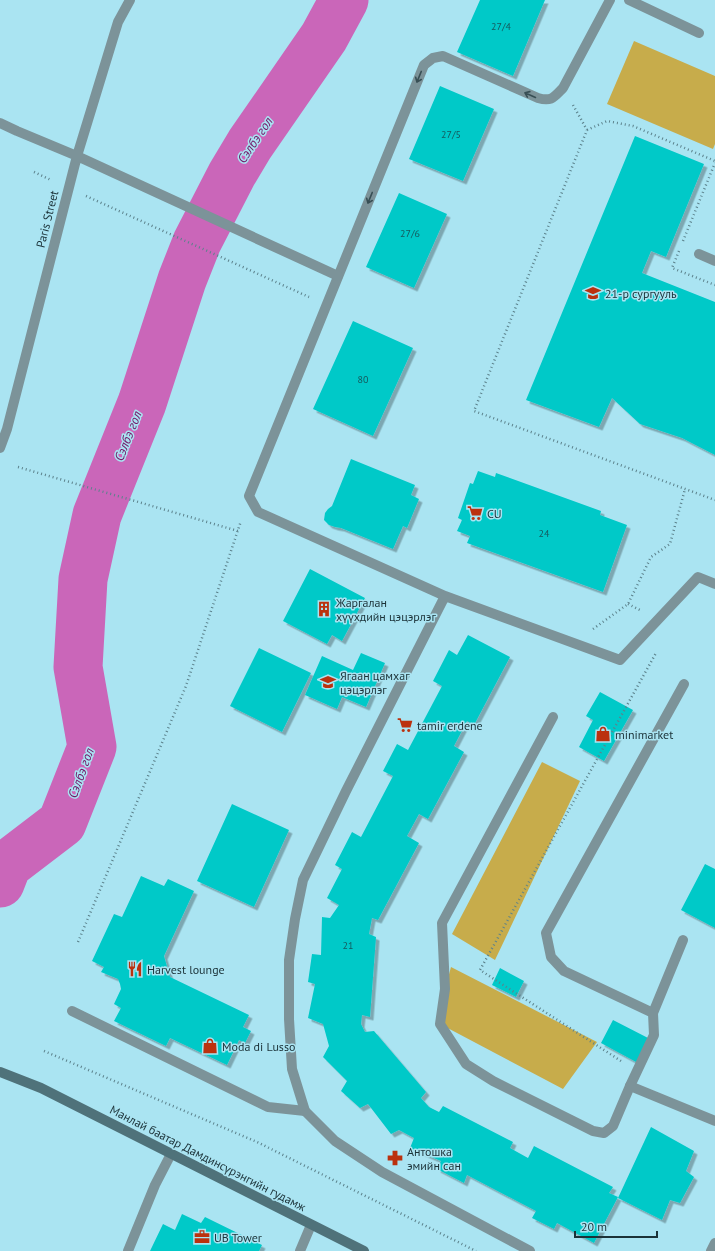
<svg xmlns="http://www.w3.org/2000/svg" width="715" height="1251" font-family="'PT Sans',sans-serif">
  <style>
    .green { fill: #c7ac4b }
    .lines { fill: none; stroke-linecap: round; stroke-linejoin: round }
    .river { stroke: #ca66b9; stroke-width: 49 }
    .building { fill: #02c9c8; filter: url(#shadow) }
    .path { stroke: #5c828c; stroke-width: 2.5; stroke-dasharray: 1 3; stroke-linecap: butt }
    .service { stroke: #7c9399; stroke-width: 10 }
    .minor { stroke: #7c9399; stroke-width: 10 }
    .tertiary { stroke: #7c9399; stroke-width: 10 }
    .secondary { stroke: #4f727a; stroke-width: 10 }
    .oneway { stroke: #384f55 }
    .labels { text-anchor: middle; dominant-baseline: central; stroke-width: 3; stroke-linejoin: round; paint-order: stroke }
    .number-label { font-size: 10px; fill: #15585c }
    .street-label { font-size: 12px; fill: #1b3238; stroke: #aae4f2 }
    .poi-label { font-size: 12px; fill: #1b3238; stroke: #aae4f2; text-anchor: start }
    .water-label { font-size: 13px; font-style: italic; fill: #731767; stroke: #aae4f2 }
  </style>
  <defs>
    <filter id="shadow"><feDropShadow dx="3.5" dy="3.5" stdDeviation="0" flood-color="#0004"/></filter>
  </defs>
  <rect width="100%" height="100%" fill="#aae4f2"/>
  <path class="green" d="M634,41L715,76V144L713,149L607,104Z
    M542,762L580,781L495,960L452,934Z
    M451,967L597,1042L563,1089L440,1024L445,989Z"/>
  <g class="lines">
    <path class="river" d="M0,883L7,865L62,823L92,747L78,667L83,579L97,515L142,403L182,280L197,242L232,174L250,144L324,37L344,0"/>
  </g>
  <path class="building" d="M480,0H545L513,76L457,52Z
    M440,86L494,109L463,181L409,159Z
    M635,136L704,164L666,257L651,251L642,273L715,302V455L682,438L640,424L612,398L599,427L526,400Z
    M399,193L447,214L414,288L366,267Z
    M353,321L413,348L373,436L313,409Z
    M351,459L415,485L411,495L419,499L407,528L403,526L393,549L341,528L335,527L329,525L324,520L325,513L328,509L332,506Z
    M478,471L495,477L496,473L601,511L600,515L627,525L603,592L467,543L470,536L457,531L462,520L458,518L470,483L473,484Z
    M310,569L365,598L342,641L332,635L327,644L283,621Z
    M468,635L510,657L474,725L467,721L454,746L464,752L428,819L419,814L407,836L419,843L378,920L372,918L369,934L376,937L370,1017L362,1015L361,1024L365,1032L374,1031L426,1092L421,1098L429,1107L439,1112L443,1106L513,1142L510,1148L528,1158L534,1146L613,1187L609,1193L618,1197L594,1243L557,1223L554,1229L532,1218L536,1211L467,1175L464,1183L437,1169L441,1161L410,1148L414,1138L399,1130L391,1134L368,1104L360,1108L341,1091L347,1081L323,1057L329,1046L323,1024L308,1018L315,984L308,982L312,954L321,955L322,917L330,918L339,905L327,898L342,869L335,865L352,832L361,837L393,776L383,771L397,744L408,750L442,686L433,681L449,650L457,655Z
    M259,648L311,673L282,732L230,706Z
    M361,653L385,663L366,707L342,697L337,709L305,695L322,656L353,670Z
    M600,692L633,710L604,761L579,747L593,720L586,716Z
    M232,804L289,830L254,907L197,881Z
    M705,864L715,869V928L681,910Z
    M141,876L164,886L168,879L194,891L164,956L170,977L249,1015L243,1027L251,1031L245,1043L239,1040L227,1065L170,1038L166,1046L114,1021L121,1008L114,1004L121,989L120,984L118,979L101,972L104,967L92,961L114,914L122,917Z
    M500,968L524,981L516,997L492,985Z
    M613,1020L650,1039L638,1063L601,1043Z
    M651,1127L694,1151L686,1171L694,1177L680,1203L670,1200L662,1220L618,1198Z
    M182,1214L201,1223L205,1217L262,1245L259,1251H150L163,1224L175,1230Z"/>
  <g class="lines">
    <path class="path" d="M573,105L587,130L474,411L715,500
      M587,130L607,121L633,126L715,161
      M34,172L51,180
      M86,196L309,297
      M683,241L715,163
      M679,251L672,268L715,285
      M18,467L238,531
      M628,604L640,610
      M593,629L628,604L651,557L670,544L685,489
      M78,942L186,686L241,521
      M44,1051L257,1142L476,1251
      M621,1061L480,970L656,653"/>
    <path class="service" d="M629,0L699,33
      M699,254L715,261
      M72,1011L268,1107L305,1111
      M653,1013L564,971L551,957L546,933L684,684
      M630,1086L654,1035L653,1013L683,940
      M128,1251L155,1185L171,1154
      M300,1251L311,1225"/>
    <path class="minor" d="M445,596L620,660L698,577L715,584
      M553,717L442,923L445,989L440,1024L466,1064L493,1081L593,1131L604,1133L613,1126L630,1086L715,1121
      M530,1251L382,1172L335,1141L305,1111L292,1069L289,1019V960L295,919L303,880L346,791L445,596L258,512L249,496L424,65L433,58L443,56L538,98C552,102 554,97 563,88L610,0
      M711,1251L715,1243"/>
    <path class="tertiary" d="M0,123L17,131L77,156L338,276
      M0,448L7,429L77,156L118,22L130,0"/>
    <path class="secondary" d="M0,1072L41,1088L364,1251"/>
  </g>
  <defs><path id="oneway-shaft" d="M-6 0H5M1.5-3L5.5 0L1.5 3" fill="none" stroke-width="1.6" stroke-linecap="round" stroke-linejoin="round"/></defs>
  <g class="oneway">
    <use href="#oneway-shaft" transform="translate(419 77) rotate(112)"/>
    <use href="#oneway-shaft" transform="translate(530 95) rotate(-156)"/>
    <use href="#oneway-shaft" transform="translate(370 198) rotate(112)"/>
  </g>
  <defs>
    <symbol id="school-bare" viewBox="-9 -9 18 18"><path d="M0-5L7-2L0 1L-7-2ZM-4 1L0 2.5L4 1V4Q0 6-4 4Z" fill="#bb310e" stroke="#aae4f2" stroke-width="2.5" paint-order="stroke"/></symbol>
    <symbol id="supermarket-bare" viewBox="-9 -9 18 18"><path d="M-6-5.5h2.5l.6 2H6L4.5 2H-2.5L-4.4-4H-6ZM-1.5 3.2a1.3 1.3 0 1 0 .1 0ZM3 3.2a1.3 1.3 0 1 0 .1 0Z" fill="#bb310e" stroke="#aae4f2" stroke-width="2.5" paint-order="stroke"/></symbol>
    <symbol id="building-bare" viewBox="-9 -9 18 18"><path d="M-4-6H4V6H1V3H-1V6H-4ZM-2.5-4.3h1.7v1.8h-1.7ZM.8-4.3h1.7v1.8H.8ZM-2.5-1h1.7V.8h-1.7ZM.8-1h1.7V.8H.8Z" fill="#bb310e" stroke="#aae4f2" stroke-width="2.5" paint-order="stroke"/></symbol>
    <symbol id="shop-bare" viewBox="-9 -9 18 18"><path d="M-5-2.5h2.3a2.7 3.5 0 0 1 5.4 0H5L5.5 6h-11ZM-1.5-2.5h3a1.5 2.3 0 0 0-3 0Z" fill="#bb310e" stroke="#aae4f2" stroke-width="2.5" paint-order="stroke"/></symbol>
    <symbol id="restaurant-bare" viewBox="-9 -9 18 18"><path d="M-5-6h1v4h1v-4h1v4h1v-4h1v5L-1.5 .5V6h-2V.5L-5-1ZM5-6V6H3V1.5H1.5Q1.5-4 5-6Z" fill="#bb310e" stroke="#aae4f2" stroke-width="2.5" paint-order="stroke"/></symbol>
    <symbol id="pharmacy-bare" viewBox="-9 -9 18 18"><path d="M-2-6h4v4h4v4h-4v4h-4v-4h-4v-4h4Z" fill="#bb310e" stroke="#aae4f2" stroke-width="2.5" paint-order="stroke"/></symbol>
    <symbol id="office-bare" viewBox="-9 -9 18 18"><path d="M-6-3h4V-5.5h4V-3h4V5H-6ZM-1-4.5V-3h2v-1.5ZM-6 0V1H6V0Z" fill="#bb310e" stroke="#aae4f2" stroke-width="2.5" paint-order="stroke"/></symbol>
  </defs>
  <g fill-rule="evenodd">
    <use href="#school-bare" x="582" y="282" width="22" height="22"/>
    <use href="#supermarket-bare" x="464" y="502" width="22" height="22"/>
    <use href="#building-bare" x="313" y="598" width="22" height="22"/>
    <use href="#school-bare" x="317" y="671" width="22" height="22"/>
    <use href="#supermarket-bare" x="394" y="714" width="22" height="22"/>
    <use href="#shop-bare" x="592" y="723" width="22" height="22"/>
    <use href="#restaurant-bare" x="124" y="958" width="22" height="22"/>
    <use href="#shop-bare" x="199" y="1035" width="22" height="22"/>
    <use href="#pharmacy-bare" x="384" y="1147" width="22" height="22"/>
    <use href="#office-bare" x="191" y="1226" width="22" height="22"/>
  </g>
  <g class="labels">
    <g class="number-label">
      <text x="501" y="26">27/4</text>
      <text x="451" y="134">27/5</text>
      <text x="410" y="233">27/6</text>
      <text x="363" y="379">80</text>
      <text x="544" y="533">24</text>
      <text x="348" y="945">21</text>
    </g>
    <g class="street-label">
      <text transform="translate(47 219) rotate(-76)">Paris Street</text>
      <text transform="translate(208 1158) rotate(27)">Манлай баатар Дамдинсүрэнгийн гудамж</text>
    </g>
    <g class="poi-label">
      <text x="605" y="293">21-р сургууль</text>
      <text x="487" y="513">CU</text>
      <text x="336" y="602">Жаргалан<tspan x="336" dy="14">хүүхдийн цэцэрлэг</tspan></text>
      <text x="340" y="675">Ягаан цамхаг<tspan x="340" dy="14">цэцэрлэг</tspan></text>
      <text x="417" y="725">tamir erdene</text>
      <text x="615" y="734">minimarket</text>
      <text x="147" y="969">Harvest lounge</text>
      <text x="222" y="1046">Moda di Lusso</text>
      <text x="407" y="1151">Антошка<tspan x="407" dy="14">эмийн сан</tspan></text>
      <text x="214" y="1237">UB Tower</text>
    </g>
    <g class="water-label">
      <text transform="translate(255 140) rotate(-56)">Сэлбэ гол</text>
      <text transform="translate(128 436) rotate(-68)">Сэлбэ гол</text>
      <text transform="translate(81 773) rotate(-70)">Сэлбэ гол</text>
    </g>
  </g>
  <path d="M575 1231v6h82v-6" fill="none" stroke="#1b3238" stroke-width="2"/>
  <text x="581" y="1231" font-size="12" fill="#1b3238" stroke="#aae4f2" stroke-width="3" paint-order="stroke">20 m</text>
</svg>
